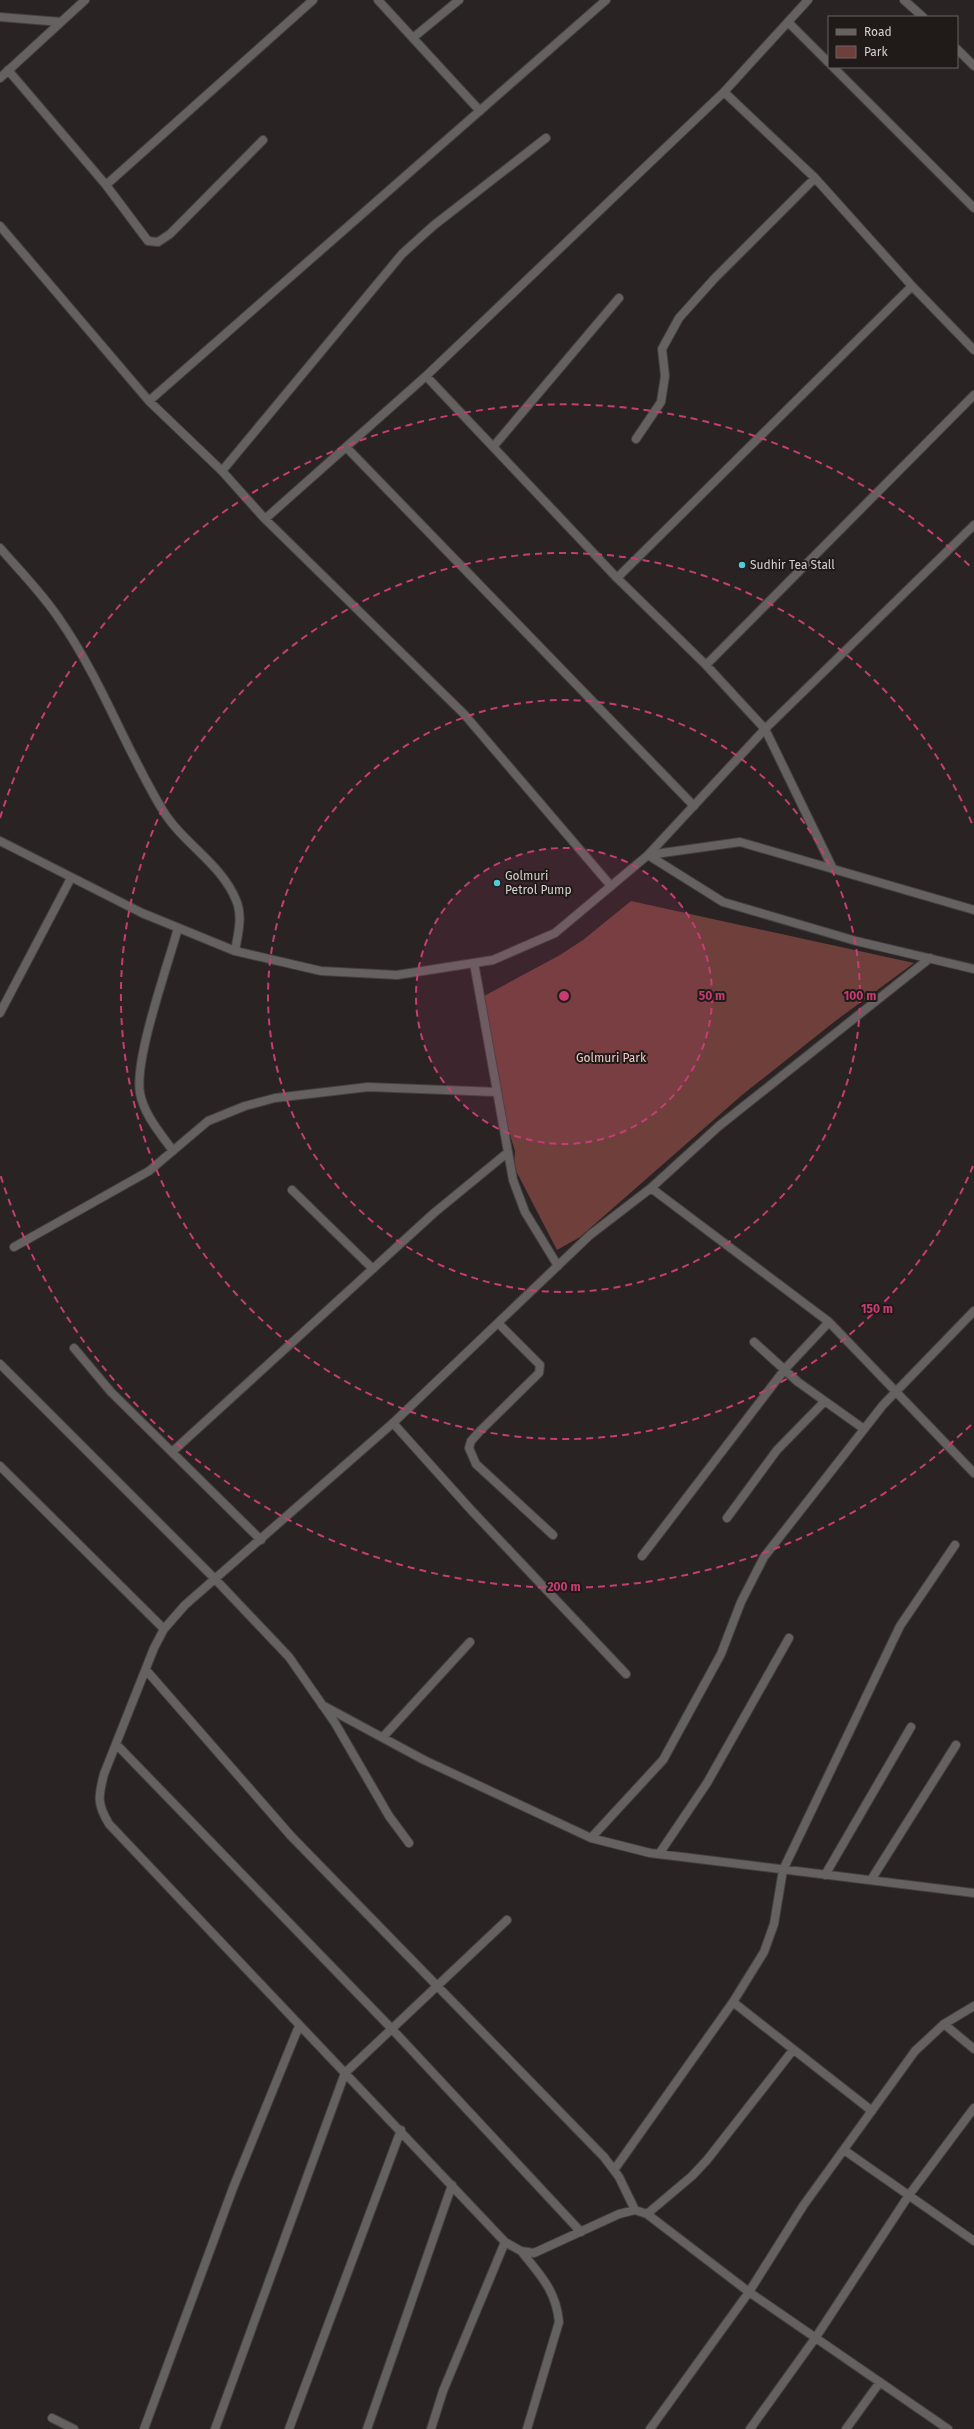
<svg xmlns="http://www.w3.org/2000/svg" width="974" height="2429" font-family="'Fira Sans',sans-serif">
  <style>
    .green { fill: #6e3f3b }
    .lines { fill: none; stroke-linecap: round; stroke-linejoin: round }
    .service-casing { stroke: #463f3f; stroke-width: 10 }
    .minor-casing { stroke: #463f3f; stroke-width: 10 }
    .tertiary-casing { stroke: #463f3f; stroke-width: 10 }
    .service { stroke: #646160; stroke-width: 8 }
    .minor { stroke: #646160; stroke-width: 8 }
    .tertiary { stroke: #646160; stroke-width: 8 }
    .ring { fill: none; stroke: #c63d73; stroke-width: 2; stroke-dasharray: 7 5 }
    .poi-dot { fill: #52cbd9; stroke: #201a19; stroke-width: 1.5 }
    .labels { text-anchor: middle; dominant-baseline: central; stroke-width: 4; stroke-linejoin: round; paint-order: stroke }
    .poi-label { font-size: 12px; fill: #d6d1d1; stroke: #201a19; text-anchor: start }
    .park-label { font-size: 12px; fill: #f3c8c4; stroke: #201a19 }
    .centre { fill: #c63d73; stroke: #201a19; stroke-width: 2 }
    .ring-label { font-size: 12px; text-anchor: middle; font-weight: bold; fill: #c63d73; stroke: #201a19; stroke-width: 4; stroke-linejoin: round; paint-order: stroke }
  </style>
  <rect width="100%" height="100%" fill="#2a2323"/>
  <path class="green" d="M631,901L914,963L834,1022L742,1095L580,1237L557,1250L514,1167L515,1151L506,1122L484,996L560,955L583,940Z"/>
  <g class="lines">
    <defs>
      <path id="service" d="M0,548C20,571 43,594 60,620C101,679 125,748 162,809C182,843 221,863 236,900C243,916 238,934 235,951
        M0,1013L71,878
        M499,1324L540,1365L539,1373L480,1431L471,1441L469,1448L476,1464L553,1535
        M393,1423L472,1511L626,1674"/>
      <path id="minor" d="M378,0L480,111
        M904,0L923,17
        M0,17L61,22
        M788,22L829,63
        M414,37L459,0
        M957,49L974,66
        M833,67L974,208
        M8,70L106,185L148,241L158,242L170,234L263,140
        M0,78L85,0
        M724,92L815,178L912,286L974,350
        M106,185L313,0
        M0,226L149,401L222,471L265,519L464,714L611,886
        M426,376L617,578L706,665L765,729L833,869
        M149,401L606,0
        M636,439L661,402L665,376L662,349L679,318L714,279L815,178
        M346,447L694,806
        M493,447L619,298
        M222,471L402,254L433,226L546,138
        M265,519L426,376L724,92L808,0
        M617,578L912,286
        M706,665L974,395
        M930,958L719,1126L651,1188L590,1235L393,1423L185,1605L164,1629L154,1648L104,1774C98,1797 97,1804 109,1824L505,2242L521,2251L534,2253L619,2214L635,2210L647,2214L749,2292L948,2429
        M474,963L513,1180L525,1212L558,1266
        M173,1151C161,1134 144,1115 140,1093C134,1059 168,965 178,928
        M651,1188L829,1322L974,1473
        M292,1190L373,1269
        M14,1247L149,1171L208,1121L245,1106L275,1098L368,1087L497,1092
        M754,1342L798,1382L864,1429
        M74,1348L111,1392L261,1540
        M0,1364L216,1580L289,1657L335,1723L389,1816L409,1843
        M172,1452L434,1213L507,1153
        M0,1466L164,1629
        M727,1518L777,1450L824,1402
        M642,1556L785,1369L829,1322
        M146,1670L291,1836L604,2157L619,2177L635,2210
        M322,1705L424,1760L591,1838L650,1853L974,1893
        M383,1737L470,1642
        M116,1744L392,2029L581,2232
        M591,1838L663,1760L721,1654L741,1602L764,1557L883,1405L974,1311
        M659,1854L707,1783L789,1638
        M825,1875L911,1727
        M871,1880L956,1745
        M733,2002L872,2111
        M944,2024L974,2049
        M844,2150L974,2241
        M614,2170L733,2002L764,1952L774,1924L783,1870L900,1626L955,1545
        M647,2214L692,2176L707,2160L793,2050
        M521,2251C540,2275 556,2290 559,2322L527,2429
        M52,2418L74,2429
        M144,2429L233,2188L299,2026
        M215,2429L345,2073L507,1920
        M289,2429L401,2130
        M367,2429L452,2185
        M431,2429L443,2391L505,2242
        M650,2429L749,2292L803,2206L915,2051L944,2024L974,2006
        M750,2429L816,2337L909,2195L974,2108
        M846,2429L880,2382"/>
      <path id="tertiary" d="M0,841L142,913L235,951L321,971L397,975L493,960L555,933L648,855L765,729L974,525
        M648,855L723,902L856,941L974,969
        M648,855L740,842L974,910"/>
    </defs>
    <use href="#service" class="service-casing"/>
    <use href="#minor" class="minor-casing"/>
    <use href="#tertiary" class="tertiary-casing"/>
    <use href="#service" class="service"/>
    <use href="#minor" class="minor"/>
    <use href="#tertiary" class="tertiary"/>
  </g>
  <circle cx="564" cy="996" r="148" fill="#c63d73" fill-opacity=".12"/>
  <g class="ring">
    <circle cx="564" cy="996" r="148"/>
    <circle cx="564" cy="996" r="296"/>
    <path d="M973 1166A443 443 0 1 1 973 826"/>
    <path d="M971 1425A591 591 0 0 1 0 1174M0 818A591 591 0 0 1 971 567"/>
  </g>
  <g class="poi-dot">
    <circle cx="742" cy="565" r="4"/>
    <circle cx="497" cy="883" r="4"/>
  </g>
  <g class="labels">
    <g class="poi-label">
      <text x="750" y="565">Sudhir Tea Stall</text>
      <text x="505" y="876">Golmuri<tspan x="505" dy="14">Petrol Pump</tspan></text>
    </g>
    <g class="park-label">
      <text x="611" y="1058">Golmuri Park</text>
    </g>
  </g>
  <circle cx="564" cy="996" r="6" class="centre"/>
  <g class="ring-label">
    <text x="712" y="1000">50 m</text>
    <text x="860" y="1000">100 m</text>
    <text x="877" y="1313">150 m</text>
    <text x="564" y="1591">200 m</text>
  </g>
  <rect x="828" y="16" width="130" height="52" fill="#201a19" stroke="#696363"/>
  <rect x="836" y="29" width="20" height="6" fill="#646160" stroke="#696363"/>
  <text x="864" y="36" font-size="12" fill="#d6d1d1">Road</text>
  <rect x="836" y="46" width="20" height="12" fill="#6e3f3b" stroke="#696363"/>
  <text x="864" y="56" font-size="12" fill="#d6d1d1">Park</text>
</svg>
